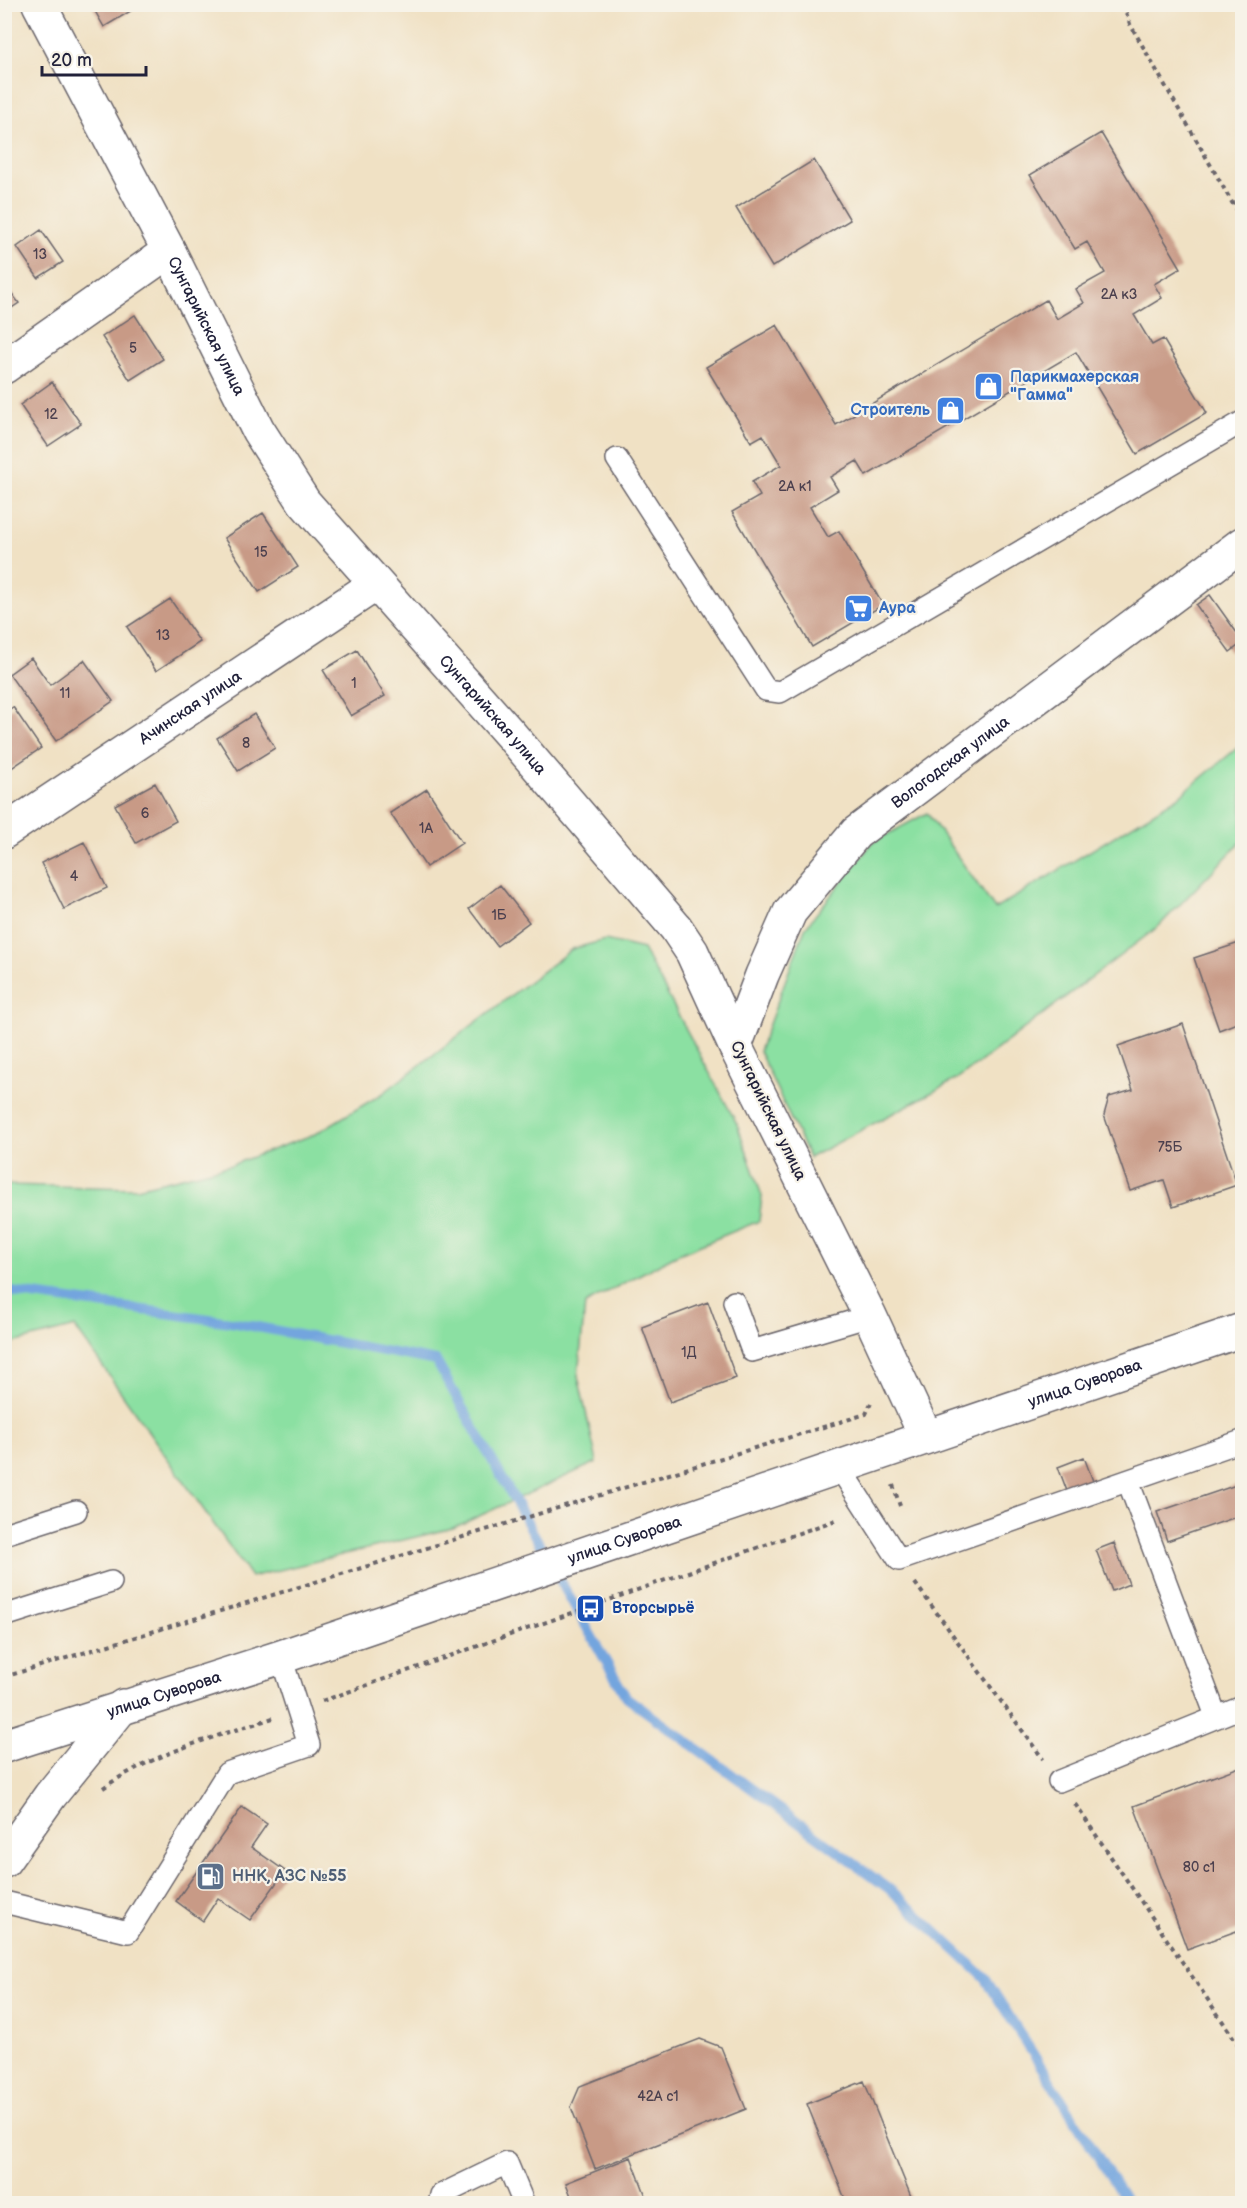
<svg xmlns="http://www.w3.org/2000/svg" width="1247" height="2208" font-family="'Balsamiq Sans',sans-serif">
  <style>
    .green { fill: #8be0a2; stroke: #56816e; stroke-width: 1.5 }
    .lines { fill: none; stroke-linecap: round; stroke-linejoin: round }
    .stream { stroke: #73a5de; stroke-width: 10 }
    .building { fill: #c89a86 }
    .lane-casing { stroke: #6a656b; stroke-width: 24 }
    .street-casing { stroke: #6a656b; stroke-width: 36 }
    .secondary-casing { stroke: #6a656b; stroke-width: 36 }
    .path { stroke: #6a656b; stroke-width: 4; stroke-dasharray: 4.5 4.5; stroke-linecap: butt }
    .lane { stroke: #fff; stroke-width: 21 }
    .street { stroke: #fff; stroke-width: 33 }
    .secondary { stroke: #fff; stroke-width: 33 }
    .labels { text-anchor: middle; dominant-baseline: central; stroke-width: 4.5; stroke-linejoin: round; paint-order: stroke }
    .number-label { font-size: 14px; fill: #4c404e }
    .street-label { font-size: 16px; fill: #22223b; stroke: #f7f3e8 }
    .shop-label { font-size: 16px; font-weight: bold; fill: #366cbe; stroke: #f7f3e8; text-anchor: start }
    .transit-label { font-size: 16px; font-weight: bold; fill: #164399; stroke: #f7f3e8; text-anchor: start }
    .service-label { font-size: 16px; font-weight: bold; fill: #4e5e75; stroke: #f7f3e8; text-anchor: start }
  </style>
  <rect width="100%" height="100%" fill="#f7f3e8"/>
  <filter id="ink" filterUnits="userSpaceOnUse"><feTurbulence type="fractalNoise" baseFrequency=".0167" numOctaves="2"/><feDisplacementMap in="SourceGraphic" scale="12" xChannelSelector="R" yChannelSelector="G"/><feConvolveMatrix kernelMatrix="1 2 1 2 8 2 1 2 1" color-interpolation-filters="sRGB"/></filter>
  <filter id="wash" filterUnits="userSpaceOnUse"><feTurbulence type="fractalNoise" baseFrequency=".008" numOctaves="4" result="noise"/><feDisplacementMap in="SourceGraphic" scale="24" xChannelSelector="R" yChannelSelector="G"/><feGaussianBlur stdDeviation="1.35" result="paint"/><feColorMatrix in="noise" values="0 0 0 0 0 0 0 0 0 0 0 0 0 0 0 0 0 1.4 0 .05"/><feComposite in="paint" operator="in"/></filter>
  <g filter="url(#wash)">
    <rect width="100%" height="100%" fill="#f0e1c4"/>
    <path class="green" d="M1242,744V841L1159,926L959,1078L809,1158L759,1051L805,928L873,842L927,813L995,909L1177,798Z
      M605,940L643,949L737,1124L762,1196L759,1221L674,1256L585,1304L578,1376L597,1462L453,1528L251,1577L75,1327L5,1345V1185L137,1188L231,1165L315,1134L382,1094L572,949Z"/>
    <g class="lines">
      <path class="stream" d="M4,1291L231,1322L436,1361L626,1697L892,1891L985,1978L1128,2204"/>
    </g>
    <g id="blocks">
      <path class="building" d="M91,4H132L134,9L104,27Z
        M1101,133L1181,268L1154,284L1162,298L1134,315L1152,345L1163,339L1207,413L1137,454L1076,352L866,476L857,461L830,477L838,490L810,507L828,537L839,531L883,605L812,647L732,512L760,496L752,482L781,465L763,435L751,442L706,367L777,325L836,425L1046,300L1057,319L1084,303L1076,289L1105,273L1087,242L1075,249L1030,175Z
        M814,160L850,220L772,267L736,208Z
        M41,230L63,262L38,278L17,247Z
        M4,283L19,303L4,313Z
        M135,315L163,359L130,380L102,337Z
        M52,382L81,424L48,446L20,405Z
        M263,513L298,567L259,592L224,538Z
        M1210,595L1242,640V643L1230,652L1196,605Z
        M170,599L200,642L156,671L127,627Z
        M357,650L385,696L351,716L323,670Z
        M31,658L50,685L84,660L113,701L56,741L9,674Z
        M13,707L41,748L4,773V713Z
        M254,714L275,748L238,771L217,738Z
        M155,783L176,821L136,843L115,805Z
        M427,789L462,843L426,867L390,813Z
        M84,842L107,888L64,909L41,863Z
        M500,885L529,922L497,946L469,909Z
        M1242,942V1021L1219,1030L1194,958Z
        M1183,1024L1237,1185L1173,1207L1164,1180L1130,1191L1104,1115L1109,1097L1133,1090L1118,1046Z
        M708,1302L736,1378L670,1402L642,1327Z
        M1084,1457L1093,1481L1067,1491L1058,1467Z
        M1242,1483V1515L1167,1541L1157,1512Z
        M1114,1543L1129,1584L1112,1591L1096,1550Z
        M1242,1766V1929L1187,1949L1134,1806Z
        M242,1807L267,1824L251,1847L285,1871L250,1920L218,1898L203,1921L176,1901Z
        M700,2039L721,2047L746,2109L595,2169L571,2107L580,2086Z
        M864,2081L914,2204H847L807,2104Z
        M631,2157L649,2204H574L566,2183Z"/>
    </g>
  </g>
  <g filter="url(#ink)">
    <use href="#blocks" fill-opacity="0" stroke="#6a656b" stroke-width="1.5"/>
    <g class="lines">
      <defs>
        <path id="lane" d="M617,459L766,690L780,692L1242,422
          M734,1302L752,1351L870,1316
          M839,1467L899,1560L1242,1441
          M1128,1481L1216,1716
          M4,1534L76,1511
          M4,1616L111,1582
          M1059,1781L1242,1707
          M4,1902L128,1932L227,1773L309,1745L281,1657
          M439,2204L441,2195L507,2163L524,2204"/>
        <g id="street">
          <path id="s1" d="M39,4L169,251L258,430L304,502L510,734L676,928L692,952L735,1046"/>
          <path d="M4,367L169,251"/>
          <path id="s2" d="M4,832L376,584"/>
        </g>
        <g id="secondary">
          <path id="s3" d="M926,1437L870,1316L735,1046L762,975L790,912L856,833L1242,544"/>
          <path id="s4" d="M4,1746L281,1657L1242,1330"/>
          <path d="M4,1861L50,1796L123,1706"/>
        </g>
      </defs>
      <use href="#lane" class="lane-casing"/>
      <use href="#street" class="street-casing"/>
      <use href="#secondary" class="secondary-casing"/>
      <path class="path" d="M1123,4L1130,24L1242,220
        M893,1485L900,1506
        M915,1583L1043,1759
        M4,1677L866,1414L871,1403
        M322,1701L839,1519
        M103,1788C154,1753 215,1737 273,1718
        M1075,1804L1242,2050"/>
      <use href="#lane" class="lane"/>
      <use href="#street" class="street"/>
      <use href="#secondary" class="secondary"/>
    </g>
  </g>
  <defs>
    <symbol id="shop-square" viewBox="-11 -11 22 22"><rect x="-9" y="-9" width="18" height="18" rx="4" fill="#3f7fe0" stroke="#f7f3e8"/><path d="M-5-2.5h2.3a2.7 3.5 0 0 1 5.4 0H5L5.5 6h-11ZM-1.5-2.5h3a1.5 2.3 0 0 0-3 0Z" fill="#fff"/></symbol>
    <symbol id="supermarket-square" viewBox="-11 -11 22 22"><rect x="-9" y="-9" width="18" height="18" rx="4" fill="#3f7fe0" stroke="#f7f3e8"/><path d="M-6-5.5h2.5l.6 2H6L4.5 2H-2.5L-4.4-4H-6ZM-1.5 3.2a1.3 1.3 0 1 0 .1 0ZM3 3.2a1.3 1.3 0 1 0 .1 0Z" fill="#fff"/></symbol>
    <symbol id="bus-square" viewBox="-11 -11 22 22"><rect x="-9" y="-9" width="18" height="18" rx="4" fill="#1a4fb4" stroke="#f7f3e8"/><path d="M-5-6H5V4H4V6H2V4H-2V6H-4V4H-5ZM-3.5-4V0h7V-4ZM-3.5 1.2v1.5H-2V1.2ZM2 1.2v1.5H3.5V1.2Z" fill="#fff"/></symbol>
    <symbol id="fuel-square" viewBox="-11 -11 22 22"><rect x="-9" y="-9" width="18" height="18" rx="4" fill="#5c6f8a" stroke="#f7f3e8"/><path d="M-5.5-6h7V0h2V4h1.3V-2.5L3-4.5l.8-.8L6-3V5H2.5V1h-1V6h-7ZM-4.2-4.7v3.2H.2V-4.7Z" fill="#fff"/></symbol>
  </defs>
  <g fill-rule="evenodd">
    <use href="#shop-square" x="972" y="370" width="33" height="33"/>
    <use href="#shop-square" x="934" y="394" width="33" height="33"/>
    <use href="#supermarket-square" x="842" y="592" width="33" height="33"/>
    <use href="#bus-square" x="574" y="1592" width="33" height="33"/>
    <use href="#fuel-square" x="194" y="1860" width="33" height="33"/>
  </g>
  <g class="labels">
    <g class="number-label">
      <text x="40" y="254">13</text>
      <text x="1119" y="294">2А к3</text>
      <text x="133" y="348">5</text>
      <text x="51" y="414">12</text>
      <text x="795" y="486">2А к1</text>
      <text x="261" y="552">15</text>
      <text x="163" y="635">13</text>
      <text x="354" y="683">1</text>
      <text x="65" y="693">11</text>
      <text x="246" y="743">8</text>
      <text x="145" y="813">6</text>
      <text x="426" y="828">1А</text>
      <text x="74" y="876">4</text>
      <text x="499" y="915">1Б</text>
      <text x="1170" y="1147">75Б</text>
      <text x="689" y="1352">1Д</text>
      <text x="1199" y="1867">80 с1</text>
      <text x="658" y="2096">42А с1</text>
    </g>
    <g class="street-label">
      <text stroke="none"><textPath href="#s1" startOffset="363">Сунгарийская улица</textPath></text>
      <text stroke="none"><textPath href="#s2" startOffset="224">Ачинская улица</textPath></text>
      <text stroke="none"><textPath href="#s1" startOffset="849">Сунгарийская улица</textPath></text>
      <text stroke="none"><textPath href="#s3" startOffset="801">Вологодская улица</textPath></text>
      <text transform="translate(768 1111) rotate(64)">Сунгарийская улица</text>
      <text stroke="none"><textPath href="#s4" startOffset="1140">улица Суворова</textPath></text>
      <text stroke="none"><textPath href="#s4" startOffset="654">улица Суворова</textPath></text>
      <text stroke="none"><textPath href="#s4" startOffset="168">улица Суворова</textPath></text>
    </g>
    <g class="shop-label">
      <text x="1010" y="377">Парикмахерская<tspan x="1010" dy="18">"Гамма"</tspan></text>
      <text x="930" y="410" text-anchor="end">Строитель</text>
      <text x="879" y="608">Аура</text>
    </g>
    <g class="transit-label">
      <text x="612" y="1608">Вторсырьё</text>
    </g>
    <g class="service-label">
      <text x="232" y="1876">ННК, АЗС №55</text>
    </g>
  </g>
  <rect width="1247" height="2208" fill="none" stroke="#f7f3e8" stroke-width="24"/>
  <path d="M42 66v9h104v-9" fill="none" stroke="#22223b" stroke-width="3"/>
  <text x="51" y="66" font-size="18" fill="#22223b" stroke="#f7f3e8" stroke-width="4.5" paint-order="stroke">20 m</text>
</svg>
